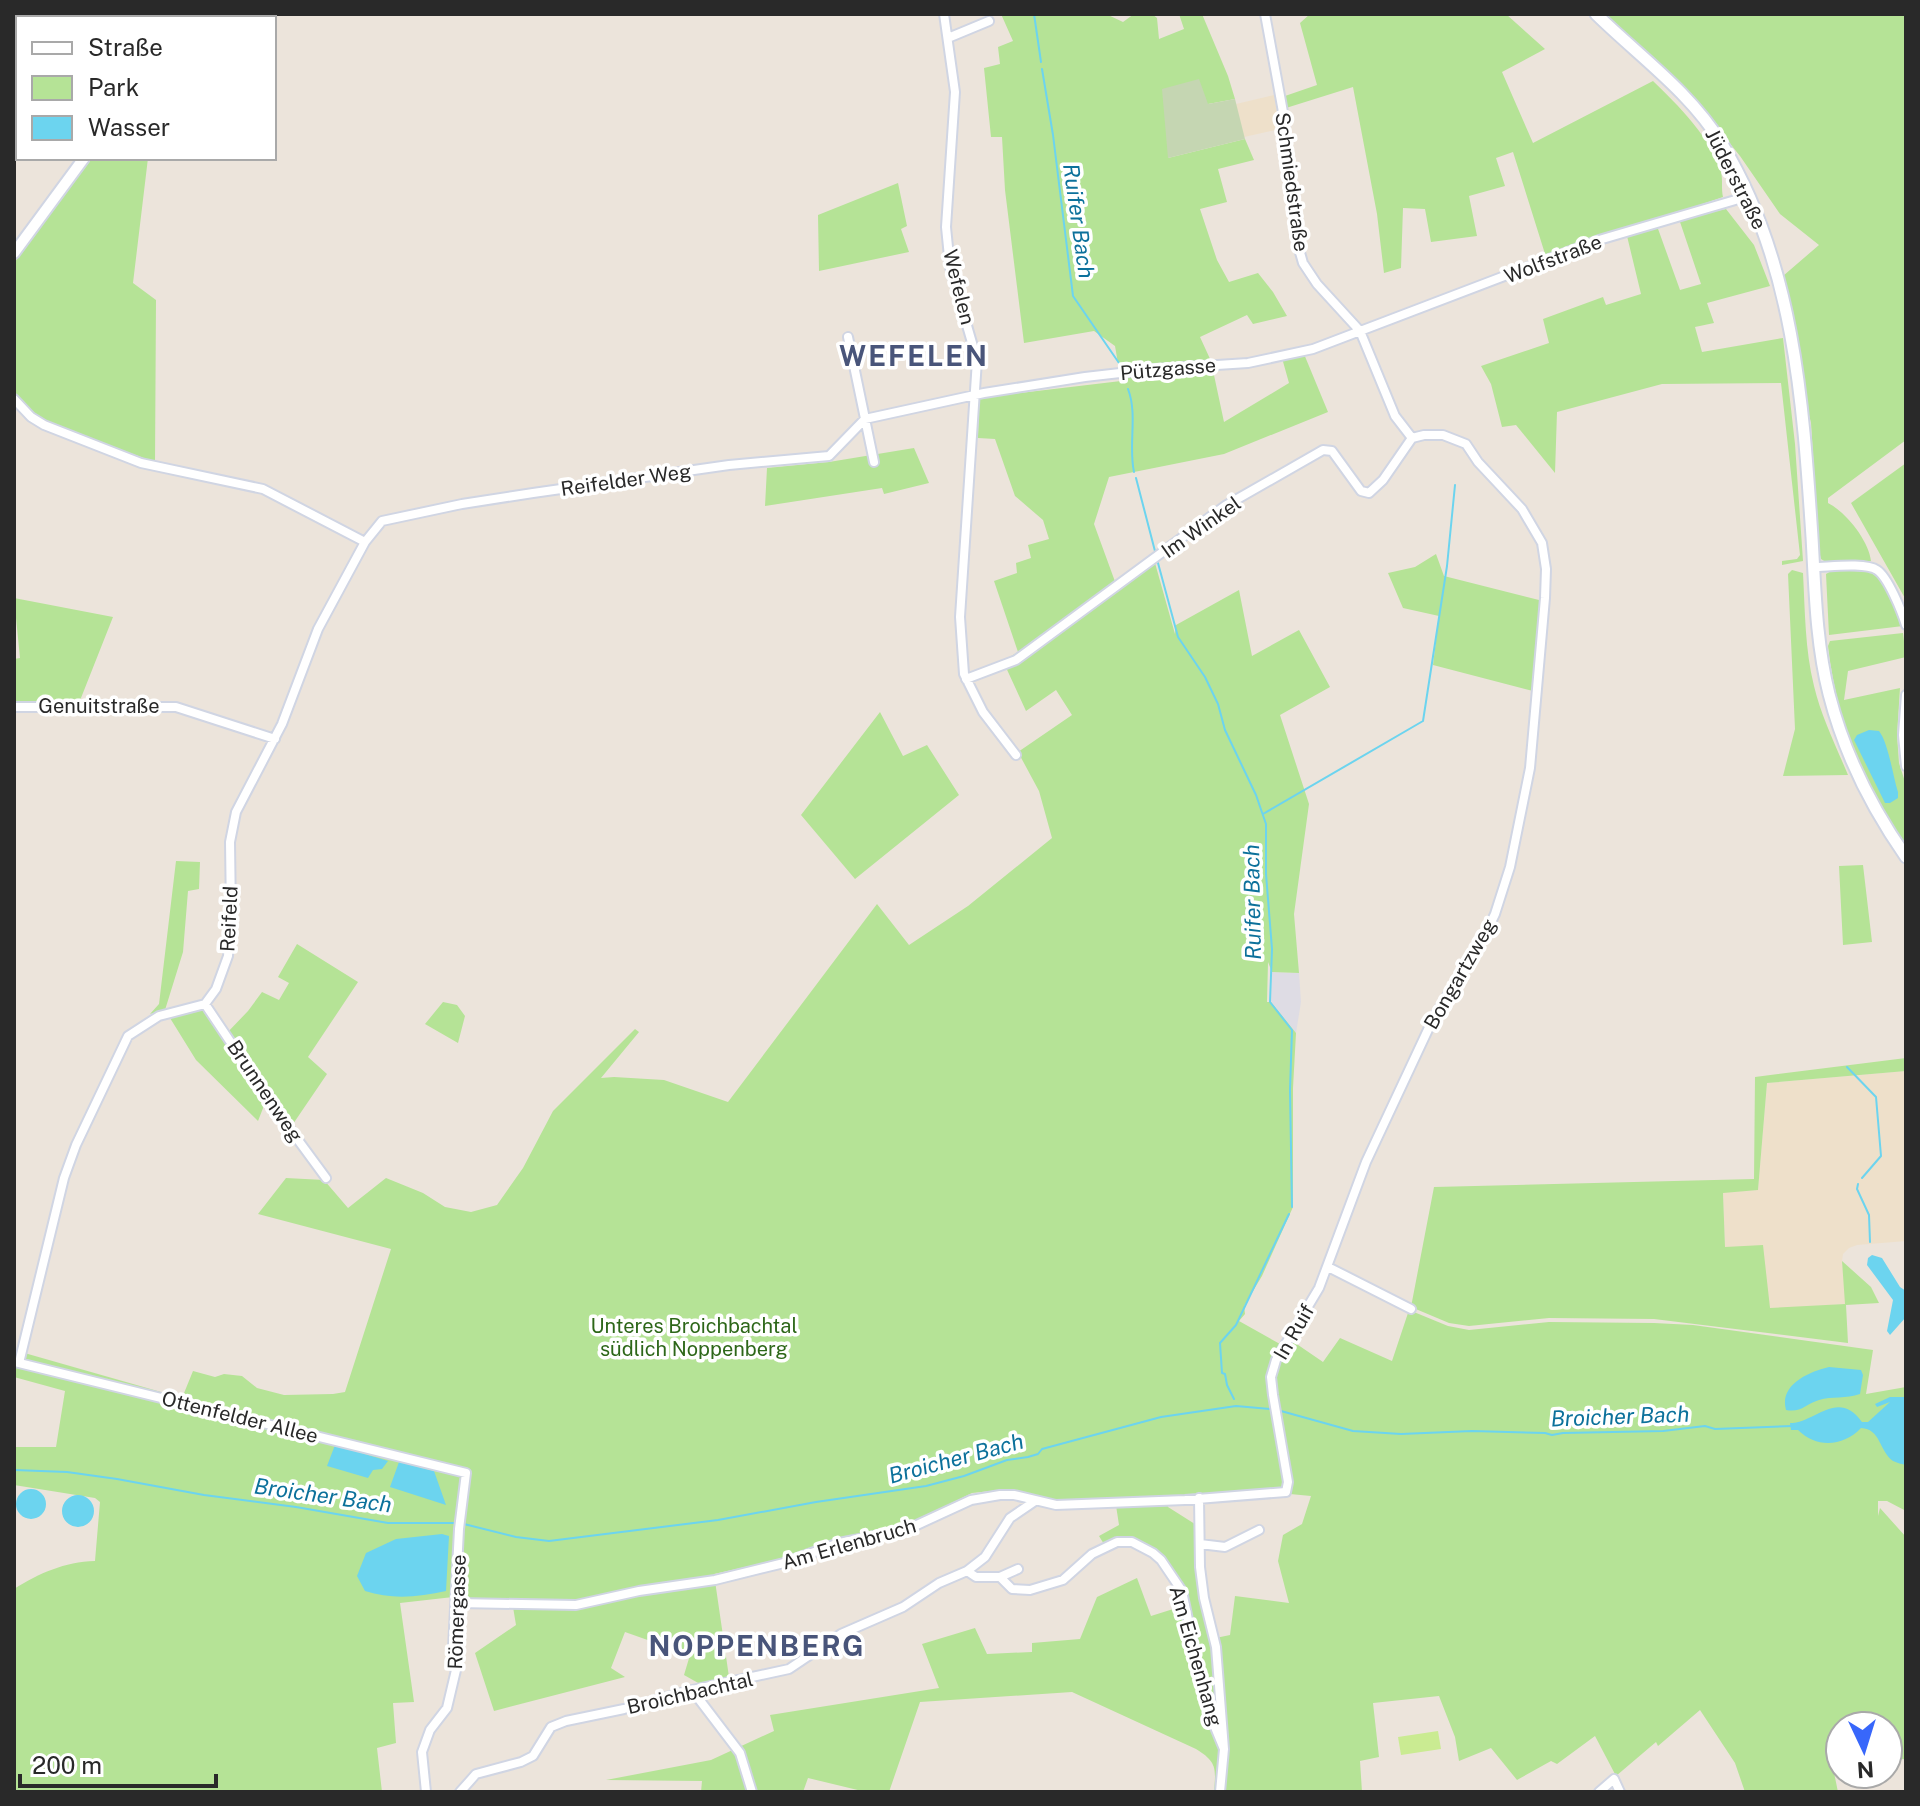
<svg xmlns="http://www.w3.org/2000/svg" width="1920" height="1806" font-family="'Public Sans',sans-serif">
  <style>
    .industrial { fill: #dedce4 }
    .education { fill: #eee0ca }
    .green { fill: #b5e396; fill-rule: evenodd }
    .cemetery { fill: #c5d6b2 }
    .pitch { fill: #caeb92 }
    .water { fill: #6cd4ef }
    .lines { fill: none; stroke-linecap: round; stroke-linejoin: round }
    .stream { stroke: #6cd4ef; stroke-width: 2 }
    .minor-casing { stroke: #d0d5e3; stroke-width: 12 }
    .tertiary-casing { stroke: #d0d5e3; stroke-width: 14 }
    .secondary-casing { stroke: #d0d5e3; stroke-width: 15 }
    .minor { stroke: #fff; stroke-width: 8 }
    .tertiary { stroke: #fff; stroke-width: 10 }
    .secondary { stroke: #fff; stroke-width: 11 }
    .labels { text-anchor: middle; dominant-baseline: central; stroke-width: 7; stroke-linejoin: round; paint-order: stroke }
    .street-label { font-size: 20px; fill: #292929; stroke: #fff }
    .park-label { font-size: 20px; fill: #2d6719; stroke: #fff }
    .water-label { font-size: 22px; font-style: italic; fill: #0c719b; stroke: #fff }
    .district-label { font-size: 28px; font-weight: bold; letter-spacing: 2px; fill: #49557a; stroke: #fff }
  </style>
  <rect width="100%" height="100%" fill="#ece4db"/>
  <path class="industrial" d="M1272,972L1299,973L1301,1002L1296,1033L1271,1002Z"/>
  <path class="education" d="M1274,95L1280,129L1244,137L1236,104Z
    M1906,1071V1241L1857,1245L1849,1248L1843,1254L1842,1261L1846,1304L1770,1309L1725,1247L1723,1192L1758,1190L1767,1083Z"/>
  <path class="green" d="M1001,14H1106L1123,22L1134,14H1152L1157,18L1159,39L1184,29L1179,14H1202L1228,76L1235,99L1208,104L1168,158L1245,139L1254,160L1218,169L1227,202L1200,209L1217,260L1229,282L1258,273L1273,292L1287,316L1253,324L1247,315L1200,337L1211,361L1224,422L1289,383L1282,358L1304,354L1328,412L1224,454L1109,477L1094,524L1117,587L1155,563L1175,634L1176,625L1239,590L1252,656L1299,630L1330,687L1280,715L1309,804L1294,914L1299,973L1272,972L1268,962L1267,1002H1271L1296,1033L1293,1088V1207L1262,1276L1244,1306L1245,1314L1239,1321L1280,1344L1285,1336L1323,1362L1340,1338L1392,1361L1409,1310L1448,1326L1469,1330L1549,1322L1654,1323L1693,1325L1873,1350L1866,1394L1906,1387V1511L1887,1501H1878V1516L1880,1508L1906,1537V1759L1888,1760V1726H1840V1759L1831,1758L1838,1792H1745L1735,1763L1700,1710L1658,1746L1656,1742L1616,1776L1595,1736L1557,1764L1551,1761L1517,1780L1491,1748L1459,1761L1455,1737L1439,1696L1373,1703L1379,1757L1360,1761L1362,1792H1214C1216,1768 1217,1762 1196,1749L1072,1692L920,1702L889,1792H866L808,1778L803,1792H701L702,1781L606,1780L711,1760L774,1731L770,1715L939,1688L922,1644L975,1628L987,1654L1032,1652V1643L1080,1639L1097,1597L1137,1578L1151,1616L1186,1605L1169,1568L1147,1552L1122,1541L1107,1549L1099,1536L1119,1525L1115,1499L1052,1501L1009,1489L972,1493L905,1526L817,1547L790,1557L714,1574L729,1677L700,1684L684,1675L690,1655L625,1632L611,1668L625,1677L494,1711L475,1653L516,1625L512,1601L468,1599L462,1596L400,1603L414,1702L393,1703L396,1743L377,1748L382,1792H14V1589C40,1573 64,1562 95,1561L100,1502L95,1498L14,1485V1447H56L65,1391L14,1377V1350L182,1398L193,1371L215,1377L224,1374L242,1376L257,1388L284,1395L333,1394L345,1392L391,1249L258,1214L286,1178L324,1180L348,1208L386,1178L423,1193L445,1207L471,1212L497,1205L523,1168L553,1111L635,1029L639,1032L601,1078L614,1077L664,1080L728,1102L877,904L909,945L968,906L1052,838L1039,791L1018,752L1072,715L1056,690L1026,711L1003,661L1018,652L994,581L1017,573L1016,563L1031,558L1028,545L1049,539L1043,520L1015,496L995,439L978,438L979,398L1121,381L1115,346L1094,331L1024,343L1005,190L1002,137H991L984,68L1000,64L998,47L1013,41ZM1287,1489L1290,1494L1311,1496L1302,1524L1283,1535L1278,1561L1289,1603L1235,1596L1230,1635L1211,1639C1200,1595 1194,1573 1198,1526L1168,1507L1164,1497Z
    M1310,14H1506L1545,49L1502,72L1533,143L1653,81C1677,104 1713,140 1721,172C1723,180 1721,189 1723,197L1546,257L1513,152L1496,158L1505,186L1469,196L1477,236L1431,242L1425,209L1403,208L1401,268L1384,273L1377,214L1353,87L1286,108L1285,96L1317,85L1300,23Z
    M1603,14H1906V440L1828,498V503C1846,512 1869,541 1871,561L1829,564L1821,559L1819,551L1811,423L1794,356L1783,276L1819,245L1780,214L1740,156L1691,95Z
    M92,158H148L133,283L156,300L155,462L46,423L14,396V263Z
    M898,183L907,226L901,229L909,252L819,271L818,215Z
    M1726,209L1754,245L1770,286L1707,303L1714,323L1695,327L1702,352L1783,338L1795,444L1803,561L1782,565V561L1797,559L1800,555L1781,383L1662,384L1557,412L1555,473L1516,425L1502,427L1491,384L1481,366L1549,343L1543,319L1603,297L1606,305L1641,294L1627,236L1657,226L1680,290L1701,284L1679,219Z
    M914,448L929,483L884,494L882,488L765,506L767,468L829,462Z
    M1906,463V600L1851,503Z
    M1436,554L1444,576L1543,601L1533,691L1433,665L1439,616L1403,608L1388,573L1415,567Z
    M1792,570L1803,573C1805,611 1805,650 1814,686C1821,716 1836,746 1848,775L1783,776L1795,729L1788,574Z
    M1833,570L1874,572L1881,580L1903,626L1829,635L1826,574Z
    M14,598L113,617L79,703H14V659L20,658Z
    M1903,633L1906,657L1848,671L1844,700L1900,688L1897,735L1899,763L1906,785V849C1864,784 1837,724 1828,646L1830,641Z
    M880,712L903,756L927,745L959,795L855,879L801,815Z
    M176,861L200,862L199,889L188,891L183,952L165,1010L150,1014L159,1004Z
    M1863,865L1872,942L1843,945L1839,866Z
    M297,944L358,982L308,1057L327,1074L293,1124L267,1098L258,1121L196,1060L170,1018L203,1009L225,1035L248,1011L262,992L279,1000L289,983L278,977Z
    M443,1002L457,1005L465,1016L458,1043L425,1024Z
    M1906,1058V1071L1767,1083L1758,1190L1723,1193L1725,1247L1763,1245L1770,1308L1845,1304L1842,1261L1871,1287L1879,1303L1846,1305L1848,1343L1654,1319L1549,1318L1469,1326L1449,1323L1411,1307L1434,1187L1754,1179L1755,1077Z"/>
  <path class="cemetery" d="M1199,79L1208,104L1235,99L1245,139L1168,158L1162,89Z"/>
  <path class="pitch" d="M1438,1731L1441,1749L1401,1755L1398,1737Z"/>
  <path class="water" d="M1869,730L1879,731C1888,742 1893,776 1898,792V798L1890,803H1885L1854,740L1857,735Z
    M1872,1255L1882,1258L1900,1287L1906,1291V1317L1890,1335L1887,1331L1893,1300L1867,1265L1868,1258Z
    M1829,1367L1861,1370L1863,1375L1860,1394C1846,1399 1832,1396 1819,1400C1806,1404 1801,1413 1786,1410C1779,1385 1808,1372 1829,1367Z
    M1890,1397H1906V1465C1902,1464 1897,1463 1893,1461C1879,1451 1881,1429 1861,1428C1844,1446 1817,1449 1798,1430H1791L1790,1423C1815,1423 1838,1388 1862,1422H1868L1890,1402L1877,1407L1875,1404Z
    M335,1445L388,1461L382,1469L373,1470L368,1478L327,1466Z
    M399,1462L434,1471L446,1505L390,1487Z
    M16 1504a15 15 0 1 1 30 0a15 15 0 1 1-30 0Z
    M62 1511a16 16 0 1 1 32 0a16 16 0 1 1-32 0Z
    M442,1534L449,1536L446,1591C419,1597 392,1600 365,1591L357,1576L366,1553L396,1539Z"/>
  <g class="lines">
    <path class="stream" d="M1034,14L1041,62
      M1042,69L1053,135L1073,296L1119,363
      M1128,389C1138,415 1128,445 1134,472
      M1136,478L1156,555
      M1158,563L1178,637L1205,677L1218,704L1225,730L1256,795L1266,824V874L1272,949L1270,1002L1292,1030L1290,1090L1292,1207
      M14,793V810
      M1263,814L1423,721L1447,566L1455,485
      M1847,1067L1876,1097L1881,1156L1862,1178
      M1858,1184L1857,1189L1869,1215L1870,1242
      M1234,1399L1227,1385L1225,1374L1222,1373L1220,1343L1236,1325L1289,1214
      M1281,1411L1353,1431L1401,1434L1472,1431L1545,1433L1552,1435L1563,1433L1663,1431L1705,1426L1715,1429L1793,1426
      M14,1470L67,1472L117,1479L204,1495L296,1507L388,1523H458
      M464,1524L516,1537L549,1541L718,1520L816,1502L926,1486L964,1476L1007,1460L1028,1457L1038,1454L1042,1449L1161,1417L1236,1406L1270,1409"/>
    <defs>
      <path id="minor" d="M944,14L955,92L946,227L950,267L977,360L960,617L964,674L983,712L1016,755
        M1265,14L1283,112L1297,242L1303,263L1317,284L1360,331L1395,416L1412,438
        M948,38L989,21
        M848,337L874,462
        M14,399L31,417L44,425L141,463L263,489L365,542
        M1814,567C1828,567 1865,562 1877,570C1888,577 1902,612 1906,625
        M966,679L1016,660L1225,506L1323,450L1332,451L1361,491L1369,493L1383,480L1412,438
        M1906,695L1903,735L1906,766
        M14,707H176L275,739
        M205,1004L276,1110L326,1178
        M1328,1267L1411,1309
        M15,1362L466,1473L459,1529L453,1648L456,1670L447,1708L430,1730L422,1752L426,1792
        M19,1363L64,1178L76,1145L128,1036L159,1016L205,1004L216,989L228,956L231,914L230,842L236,812L282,724L318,629L365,542L382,521L462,504L533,493L729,465L829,456L865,419L984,393L1085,377L1155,369L1248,363L1313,349L1599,240L1749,196
        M1199,1498L1200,1567L1204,1598L1216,1647L1224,1749L1220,1792
        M1200,1544L1225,1547L1259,1530
        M967,1571L976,1577H1000L1012,1589L1030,1590L1063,1580L1092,1554L1117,1542H1132L1153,1553L1161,1560L1182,1591L1200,1677L1212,1720L1224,1749
        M1000,1577L1018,1569
        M457,1603L576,1605L639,1591L715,1580L784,1563L839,1543L906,1530L971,1500L1000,1495H1014L1056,1505L1185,1500L1286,1492L1288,1482L1273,1395L1271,1377L1276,1360L1319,1288L1366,1162L1433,1019L1485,935L1495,914L1510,867L1530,768L1545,598L1546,569L1542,543L1522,509L1478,462L1466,444L1443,435H1424L1412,438
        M692,1690L740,1753L752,1792
        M460,1792L476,1774L521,1762L533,1756L551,1727L566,1721L624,1709L692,1690L789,1669L841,1634L903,1607L939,1583L967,1571L985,1557L1010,1518L1035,1501
        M1599,1792L1614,1779L1620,1792"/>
      <path id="tertiary" d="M187,18L190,14
        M14,253L84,158"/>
      <path id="secondary" d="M1596,14C1640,57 1689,91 1722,144C1794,263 1803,402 1812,537C1815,589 1816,643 1829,694C1844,753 1871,807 1906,857"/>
    </defs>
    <use href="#minor" class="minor-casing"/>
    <use href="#tertiary" class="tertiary-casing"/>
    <use href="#secondary" class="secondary-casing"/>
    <use href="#minor" class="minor"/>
    <use href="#tertiary" class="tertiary"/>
    <use href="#secondary" class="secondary"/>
  </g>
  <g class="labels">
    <g class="street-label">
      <text transform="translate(1736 179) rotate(63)">Jüderstraße</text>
      <text transform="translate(1292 182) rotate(82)">Schmiedstraße</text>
      <text transform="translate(1553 259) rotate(-21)">Wolfstraße</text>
      <text transform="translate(959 287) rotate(76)">Wefelen</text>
      <text transform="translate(1168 369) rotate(-5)">Pützgasse</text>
      <text transform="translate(626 480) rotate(-8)">Reifelder Weg</text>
      <text transform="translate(1201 527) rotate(-35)">Im Winkel</text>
      <text x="99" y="706">Genuitstraße</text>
      <text transform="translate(229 919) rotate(-87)">Reifeld</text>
      <text transform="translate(1460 974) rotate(-60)">Bongartzweg</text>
      <text transform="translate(265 1091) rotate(56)">Brunnenweg</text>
      <text transform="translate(1294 1332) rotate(-60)">In Ruif</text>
      <text transform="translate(240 1417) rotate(14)">Ottenfelder Allee</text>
      <text transform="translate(849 1544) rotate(-16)">Am Erlenbruch</text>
      <text transform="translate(457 1612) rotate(-88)">Römergasse</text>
      <text transform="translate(1196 1656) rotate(74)">Am Eichenhang</text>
      <text transform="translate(690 1693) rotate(-13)">Broichbachtal</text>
    </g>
    <g class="park-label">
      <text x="694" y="1326">Unteres Broichbachtal<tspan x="694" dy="23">südlich Noppenberg</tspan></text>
    </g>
    <g class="water-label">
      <text transform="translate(1079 221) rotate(82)">Ruifer Bach</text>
      <text transform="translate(1252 902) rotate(-91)">Ruifer Bach</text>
      <text transform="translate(1620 1416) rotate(-2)">Broicher Bach</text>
      <text transform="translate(956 1458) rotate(-15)">Broicher Bach</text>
      <text transform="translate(323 1495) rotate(8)">Broicher Bach</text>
    </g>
    <g class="district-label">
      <text x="914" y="355">WEFELEN</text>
      <text x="757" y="1645">NOPPENBERG</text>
    </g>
  </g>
  <rect width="1920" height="1806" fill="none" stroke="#292929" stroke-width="32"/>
  <rect x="16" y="16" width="260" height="144" fill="#ffffff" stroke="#a9a9a9" stroke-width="2"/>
  <rect x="32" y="42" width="40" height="12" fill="#ffffff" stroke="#a9a9a9" stroke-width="2"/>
  <text x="88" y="56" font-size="24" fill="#292929">Straße</text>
  <rect x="32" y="76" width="40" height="24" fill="#b5e396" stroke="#a9a9a9" stroke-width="2"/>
  <text x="88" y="96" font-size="24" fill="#292929">Park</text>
  <rect x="32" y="116" width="40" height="24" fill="#6cd4ef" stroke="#a9a9a9" stroke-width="2"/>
  <text x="88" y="136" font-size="24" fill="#292929">Wasser</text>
  <g transform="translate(1864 1750) rotate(176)"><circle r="38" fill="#ffffff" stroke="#a9a9a9" stroke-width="2"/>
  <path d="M0-6L14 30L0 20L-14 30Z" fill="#3867fb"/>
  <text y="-12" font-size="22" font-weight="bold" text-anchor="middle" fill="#292929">N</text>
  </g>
  <path d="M20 1774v12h196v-12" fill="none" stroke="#292929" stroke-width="4"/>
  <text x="32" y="1774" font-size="24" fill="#292929" stroke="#ffffff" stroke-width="6" paint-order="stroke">200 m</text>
</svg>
